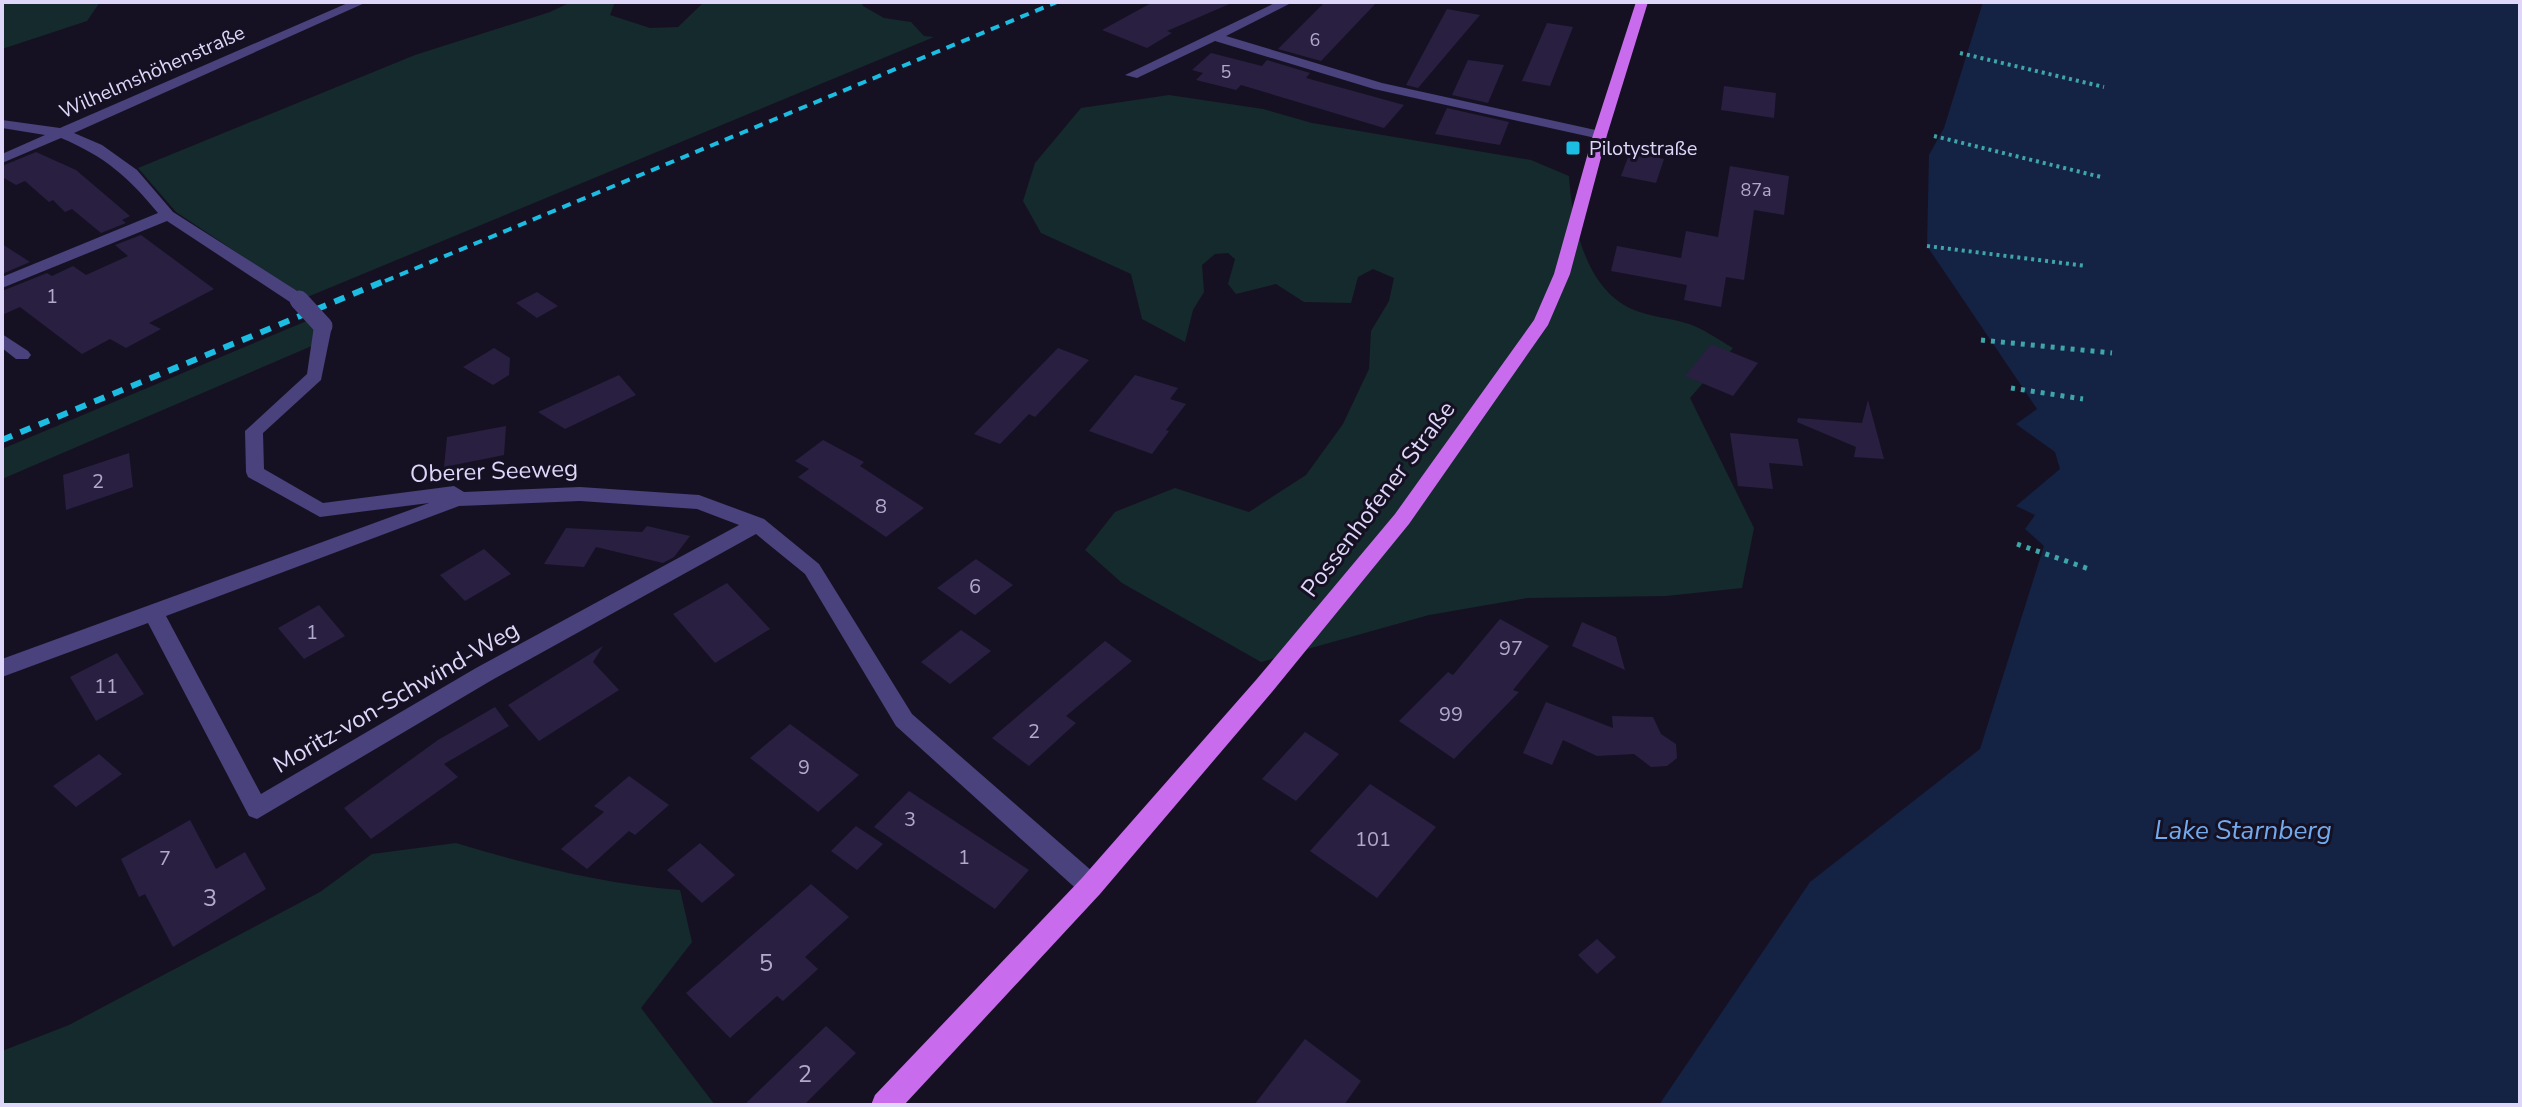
<svg xmlns="http://www.w3.org/2000/svg" width="2522" height="1107" font-family="'Nunito Sans',sans-serif">
  <style>
    .green { fill: #152a2c }
    .water { fill: #142243 }
    .building { fill: #291f41 }
    .lines { fill: none; stroke-linecap: round; stroke-linejoin: round }
    .path-far1 { stroke: #3ea5a8; stroke-width: 4; stroke-dasharray: 3 4; stroke-linecap: butt }
    .path { stroke: #3ea5a8; stroke-width: 5; stroke-dasharray: 4 6; stroke-linecap: butt }
    .minor { fill: #49427c; fill-rule: evenodd }
    .major { fill: #c86ced; fill-rule: evenodd }
    .rail-far1 { stroke: #1cbde2; stroke-width: 4; stroke-dasharray: 9 7; stroke-linecap: butt }
    .rail { stroke: #1cbde2; stroke-width: 6; stroke-dasharray: 11 9; stroke-linecap: butt }
    .minor-bridge { stroke: #49427c; stroke-width: 19 }
    .poi-dot { fill: #1cbde2; stroke: #161122; stroke-width: 3 }
    .labels { text-anchor: middle; dominant-baseline: central; stroke-width: 6; stroke-linejoin: round; paint-order: stroke }
    .far-number-label { font-size: 18px; fill: #b1a9cc }
    .far-street-label { font-size: 20px; fill: #ded7fa; stroke: #161122 }
    .far-poi-label { font-size: 20px; fill: #ded7fa; stroke: #161122; text-anchor: start }
    .number-label { font-size: 20px; fill: #b1a9cc }
    .street-label { font-size: 24px; fill: #ded7fa; stroke: #161122 }
    .near-number-label { font-size: 24px; fill: #b1a9cc }
    .water-label { font-size: 26px; font-style: italic; fill: #72aaee; stroke: #161122 }
  </style>
  <rect width="100%" height="100%" fill="#161122"/>
  <path class="green" d="M2,2H100L87,21L2,49Z
    M571,2H615L610,15L650,28L678,27L704,2H862L863,6L884,18L911,22L924,36L934,37L305,298L176,212L138,168L415,55L550,12Z
    M1169,95L1263,109L1312,123L1531,160L1569,176C1572,223 1585,290 1634,310C1651,317 1671,318 1689,324C1704,329 1719,340 1733,348L1690,398L1754,528L1742,588L1666,596L1527,598L1429,615L1261,662L1122,583L1085,550L1115,512L1175,488L1249,512L1306,475L1343,424L1369,369L1371,331L1389,301L1394,278L1373,269L1358,277L1351,303L1304,302L1276,284L1236,294L1228,284L1235,259L1228,253L1215,254L1202,265L1204,292L1193,310L1185,342L1142,319L1131,274L1041,233L1023,201L1035,163L1081,108Z
    M309,320L317,330L314,345L2,479V449Z
    M456,843C529,865 603,884 680,890L692,942L641,1008L715,1105H2V1051L69,1025L320,892L372,854Z"/>
  <path class="water" d="M1983,2H2520V1105H1659L1810,882L1980,749L2044,546L2025,529L2035,515L2016,506L2060,469L2055,452L2016,424L2037,409L1927,246L1929,155L1944,128Z"/>
  <path class="building" d="M1153,2H1234L1167,31L1172,33L1147,48L1102,30Z
    M1325,2H1377L1321,61L1278,49Z
    M1447,9L1480,15L1418,88L1406,85Z
    M1547,23L1573,27L1550,86L1522,81Z
    M1211,53L1262,66L1267,60L1310,73L1306,78L1404,105L1384,128L1241,85L1236,90L1196,80L1203,73L1192,70Z
    M1468,60L1504,65L1488,103L1452,95Z
    M1724,86L1776,93L1774,118L1721,110Z
    M1447,108L1509,122L1500,145L1435,134Z
    M36,152L76,170L130,216L122,220L126,223L101,233L72,209L65,212L53,200L49,202L25,181L16,185L2,177V166Z
    M1630,152L1664,159L1656,183L1621,176Z
    M1730,166L1789,176L1784,215L1754,210L1744,280L1726,277L1721,307L1684,300L1687,285L1611,271L1617,246L1681,258L1686,231L1718,237Z
    M141,235L214,289L149,323L161,329L126,348L110,339L82,354L20,307L2,315V291L47,273L52,276L73,266L86,275L128,256L115,245Z
    M2,244L30,262L2,274Z
    M537,292L558,306L537,318L516,303Z
    M1711,344L1758,363L1733,396L1685,376Z
    M494,348L510,358L509,375L493,385L463,367Z
    M1058,348L1089,360L1035,417L1029,414L1000,444L974,434Z
    M619,375L636,395L565,429L538,412Z
    M1135,375L1178,388L1170,399L1186,404L1166,430L1169,431L1152,454L1089,431Z
    M1868,400L1884,459L1854,457L1856,447L1797,422L1798,418L1862,423Z
    M506,426L504,455L444,467L447,437Z
    M1730,433L1798,439L1803,466L1769,463L1773,489L1738,486Z
    M823,440L864,462L860,466L924,508L886,537L798,477L809,469L795,461Z
    M129,453L133,487L66,510L63,475Z
    M647,526L690,536L674,557L663,563L596,547L584,567L544,564L566,528L642,532Z
    M484,549L511,574L465,601L440,575Z
    M976,559L1013,585L975,615L937,588Z
    M727,583L770,629L715,663L673,614Z
    M319,605L345,636L304,659L278,628Z
    M1500,619L1549,646L1513,690L1519,692L1454,759L1399,721L1448,672L1453,675Z
    M1582,622L1616,637L1625,670L1572,646Z
    M961,630L991,651L950,684L921,662Z
    M1105,641L1132,661L1066,716L1076,723L1029,766L992,738Z
    M603,646L593,662L619,690L539,741L508,705Z
    M117,653L144,694L96,721L70,677Z
    M1546,702L1613,728L1612,716L1653,717L1661,734L1676,744L1677,758L1667,766L1651,767L1634,754L1597,756L1563,740L1552,765L1523,753Z
    M495,707L509,726L444,764L458,777L371,839L344,808L438,740Z
    M790,724L859,775L818,812L750,758Z
    M1305,732L1339,754L1296,801L1262,779Z
    M99,754L122,774L76,807L53,786Z
    M629,776L669,805L635,835L629,831L587,869L561,849L604,812L594,806Z
    M1370,784L1436,827L1377,898L1310,851Z
    M909,791L1029,870L995,909L874,827Z
    M190,820L216,869L245,852L266,889L173,947L145,894L139,897L121,859Z
    M856,826L883,844L857,870L831,851Z
    M700,843L735,875L702,903L667,870Z
    M811,884L849,917L805,957L818,969L783,1001L777,996L730,1038L686,993Z
    M1597,939L1616,957L1597,974L1578,955Z
    M826,1026L856,1053L804,1105H744Z
    M1305,1039L1361,1081L1344,1105H1254Z"/>
  <g class="lines">
    <path class="path-far1" d="M1960,53L2104,87
      M1934,136L2101,177
      M1927,246L2086,266"/>
    <path class="path" d="M1981,340L2112,353
      M2011,388L2083,399
      M2017,544L2089,569"/>
    <path class="minor" d="M350,2H367L74,133L102,145L137,170L173,212L305,296L307,300L305,304H293L167,221L2,288V277L158,213C128,177 106,157 61,138L2,163V154L45,135L2,128V120L60,128Z
      M1277,2H1293L1226,36L1382,83L1600,131L1607,135L1600,139L1374,89L1215,41L1137,78L1125,75Z
      M323,321L332,326L321,380L263,433L264,469L323,503L454,486L464,492L580,487L699,495L764,519L819,564L912,714L1100,878L1103,886L1100,894L1091,897L1082,894L896,726L805,574L756,534L492,680L257,819L249,816L148,623L2,677V659L429,503L320,517L248,477L246,472L245,431L307,374L314,326ZM580,501L697,509L739,525L476,668L261,794L166,616L459,506Z
      M2,334L28,351L31,355L28,359H16L2,348Z"/>
    <path class="major" d="M1636,2H1648L1607,135L1570,274L1548,325L1409,524L1272,692L1100,894L904,1105H871L875,1095L1082,878L1256,680L1395,514L1534,320L1554,274L1593,135Z"/>
    <path class="rail-far1" d="M385,281L1057,2"/>
    <path class="rail" d="M2,440L389,279"/>
    <path class="minor-bridge" d="M299,300L323,326"/>
  </g>
  <rect class="poi-dot" x="1565" y="140" width="16" height="16" rx="4"/>
  <g class="labels">
    <g class="far-number-label">
      <text x="1315" y="40">6</text>
      <text x="1226" y="72">5</text>
      <text x="1756" y="190">87a</text>
    </g>
    <g class="far-street-label">
      <text transform="translate(152 72) rotate(-24)">Wilhelmshöhenstraße</text>
    </g>
    <g class="far-poi-label">
      <text x="1589" y="148">Pilotystraße</text>
    </g>
    <g class="number-label">
      <text x="52" y="296">1</text>
      <text x="98" y="481">2</text>
      <text x="881" y="506">8</text>
      <text x="975" y="586">6</text>
      <text x="312" y="632">1</text>
      <text x="1511" y="648">97</text>
      <text x="106" y="686">11</text>
      <text x="1451" y="714">99</text>
      <text x="1034" y="731">2</text>
      <text x="804" y="767">9</text>
      <text x="910" y="819">3</text>
      <text x="1373" y="839">101</text>
      <text x="964" y="857">1</text>
      <text x="165" y="858">7</text>
    </g>
    <g class="street-label">
      <text transform="translate(494 471) rotate(-2)">Oberer Seeweg</text>
      <text transform="translate(1378 499) rotate(-53)">Possenhofener Straße</text>
      <text transform="translate(396 697) rotate(-30)">Moritz-von-Schwind-Weg</text>
    </g>
    <g class="near-number-label">
      <text x="210" y="898">3</text>
      <text x="766" y="963">5</text>
      <text x="805" y="1074">2</text>
    </g>
    <g class="water-label">
      <text x="2243" y="830">Lake Starnberg</text>
    </g>
  </g>
  <rect width="2522" height="1107" fill="none" stroke="#ded7fa" stroke-width="8"/>
</svg>
